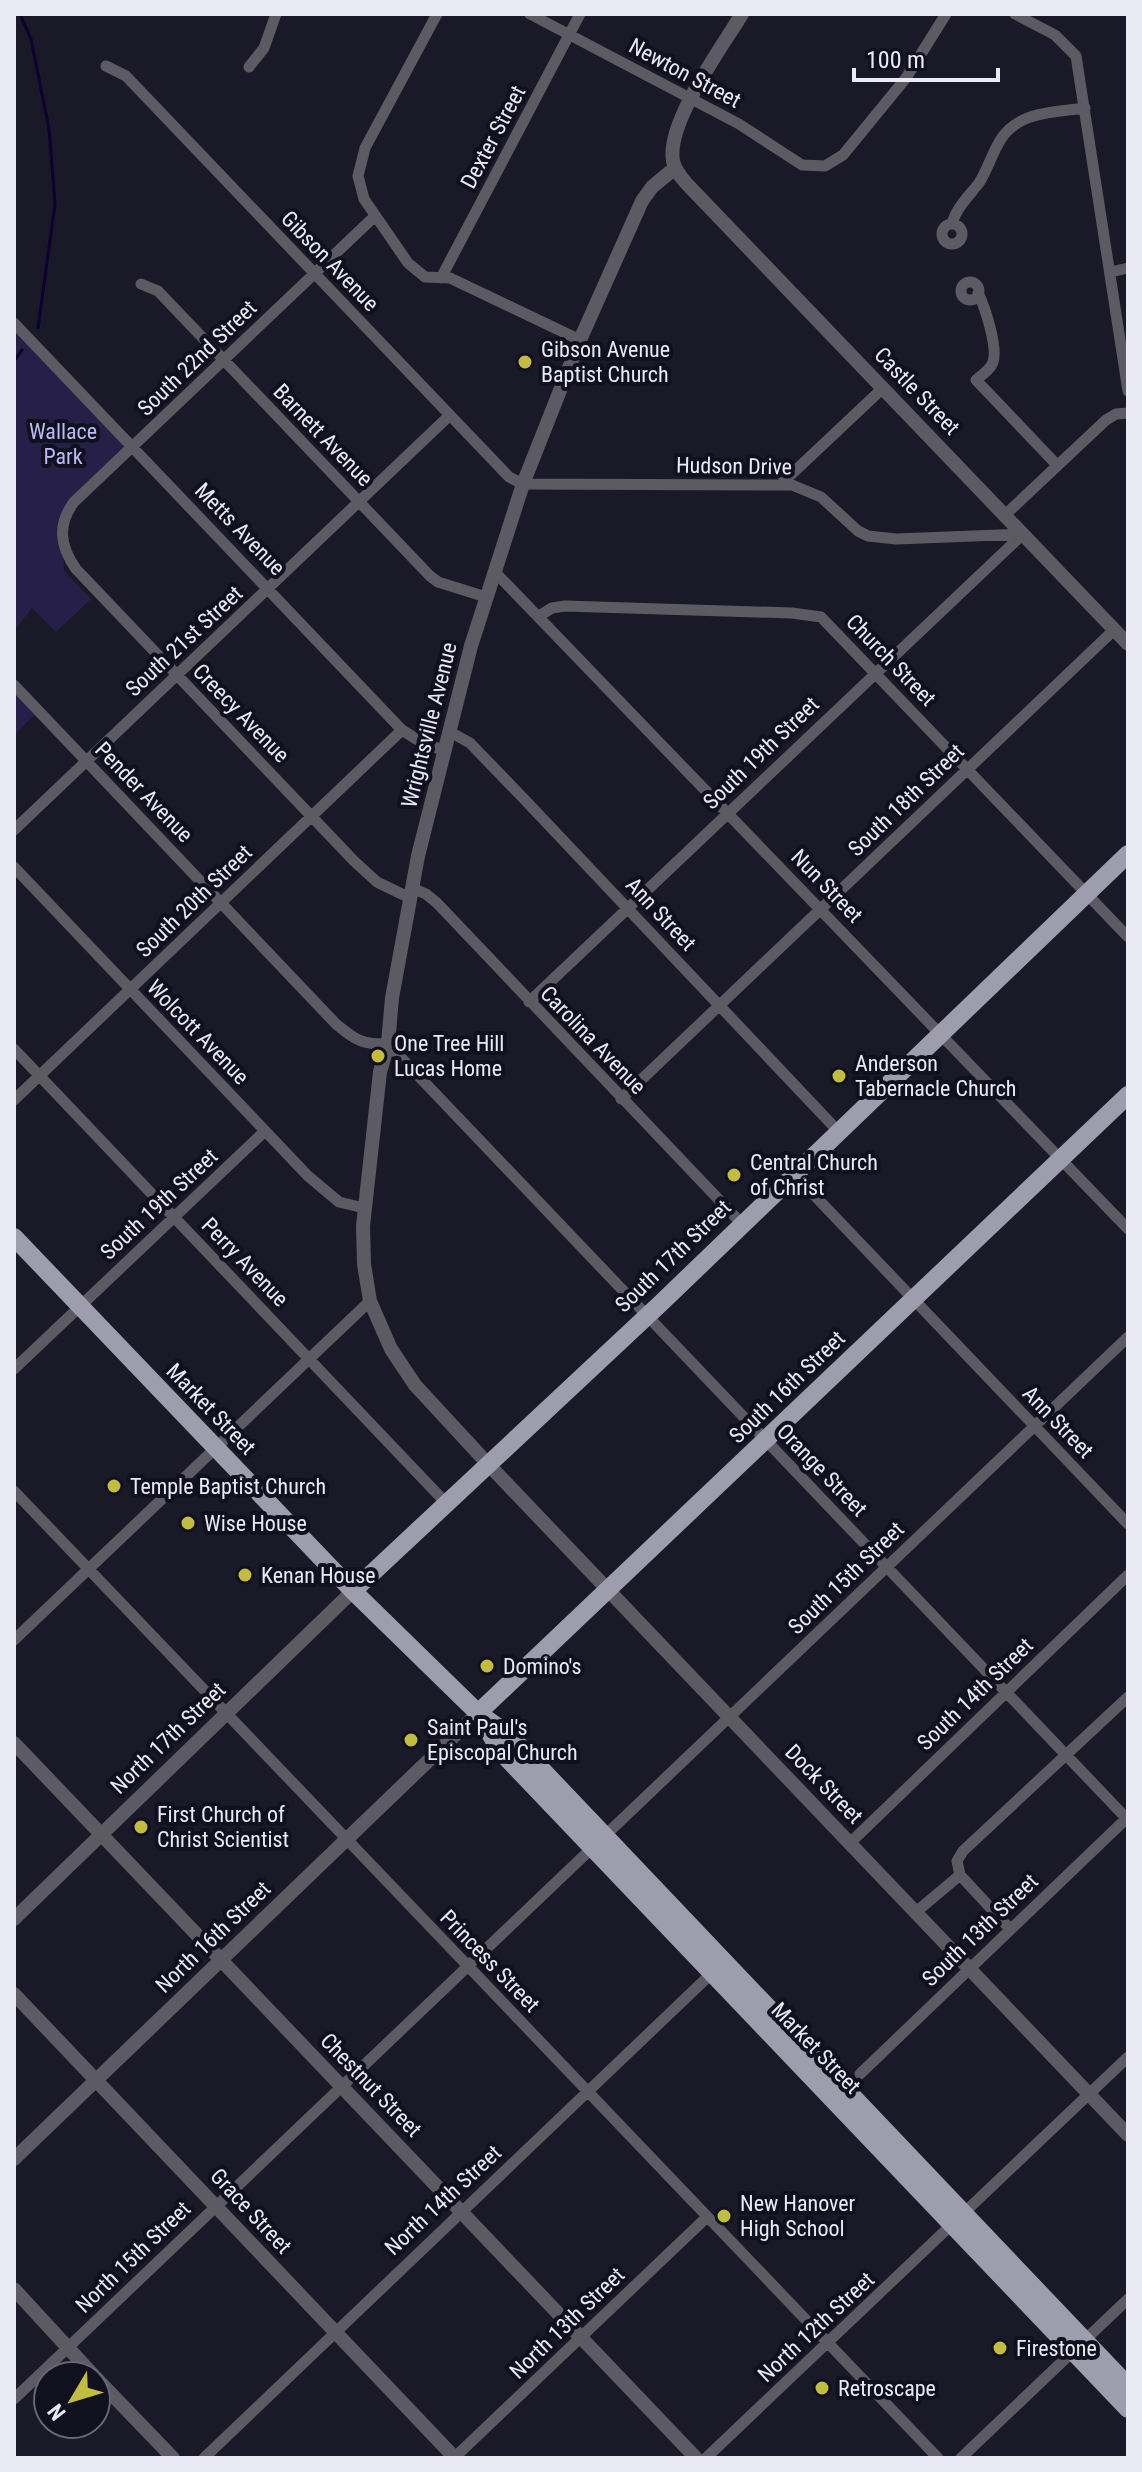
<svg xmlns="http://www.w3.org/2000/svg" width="1142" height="2472" font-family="'Roboto Condensed',sans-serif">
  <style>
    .green { fill: #262049 }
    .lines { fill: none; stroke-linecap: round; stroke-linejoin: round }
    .stream { stroke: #0e0031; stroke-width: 3 }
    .minor { stroke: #5c5b64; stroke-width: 11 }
    .tertiary { stroke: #5c5b64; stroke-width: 14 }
    .primary { stroke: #9d9dae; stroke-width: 18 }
    .poi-dot { fill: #c2bd3f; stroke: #11101e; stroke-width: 3 }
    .labels { text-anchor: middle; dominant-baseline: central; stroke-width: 8; stroke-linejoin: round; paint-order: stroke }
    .street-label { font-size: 22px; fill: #eaeaf5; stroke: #11101e }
    .poi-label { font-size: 22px; fill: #eaeaf5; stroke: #11101e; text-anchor: start }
    .park-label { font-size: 22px; fill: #bebaf8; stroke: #11101e }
  </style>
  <rect width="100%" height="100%" fill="#1a1928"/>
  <path class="green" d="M14,325L133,446L74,502L62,530L64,571L91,599L56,632L32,608L14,631Z
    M14,686L38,711L14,736Z"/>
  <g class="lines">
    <path class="stream" d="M20,14L31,39L49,129L55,204L38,328
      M14,361L22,350"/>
    <path class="minor" d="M437,14L365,148L358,176L364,199L408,263L425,277L450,278L580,340
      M530,14L739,124L802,165L825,166L843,155L906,78L946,14
      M1015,14L1055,35L1076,56L1128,391
      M106,66L126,76L509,477L523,484L792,485L821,497L858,531L868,536L896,539L1023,534
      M249,67L264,48L276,14
      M375,216L74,502C57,525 60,546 76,569L354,861L377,882L410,898
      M942 234a10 10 0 1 1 20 0a10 10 0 1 1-20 0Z
      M952,224C956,208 969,196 979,183C988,169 992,153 1001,139C1019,111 1056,112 1085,108
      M1111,272L1128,268
      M441,278L580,14
      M961 291a9 9 0 1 1 18 0a9 9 0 1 1-18 0Z
      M141,284L158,291L430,576L438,582L486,597
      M978,293C985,307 998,347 993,362C991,369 982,375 976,380L1057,465
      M14,323L402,730L421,742L445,751
      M780,485L883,388
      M1005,515L1106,420L1116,414L1128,413
      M495,572L1128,1229
      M539,616L552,608L565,606L792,613L821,617L1128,937
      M14,685L336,1024C355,1040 363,1045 388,1044L1128,1820
      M450,732L470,743L525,800L838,1131
      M14,830L450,415
      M14,867L308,1176L339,1202L364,1208
      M412,888L426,894L437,903L742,1224
      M529,1002L1023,534
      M14,1049L446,1503
      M621,1099L1114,630
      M14,1100L402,730
      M794,1174L1128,1524
      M14,1369L265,1131
      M14,1491L938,2458
      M14,1640L370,1301
      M850,1843L1128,1575
      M916,1912L960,1875
      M1010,1929L960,1875L957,1861L963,1851L1128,1697
      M860,2074L1128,1817
      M14,2399L1128,1337
      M204,2458L712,1973
      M454,2458L707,2217
      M706,2458L1128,2057
      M961,2458L1128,2299"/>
    <path class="tertiary" d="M742,14C722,47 666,123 673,161C675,170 680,176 686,183L1128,644
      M675,168L652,187L642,201L580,340L523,484L471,646L418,856L392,998L388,1044L380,1072L363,1226L364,1264L370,1301L391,1349L415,1385L488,1464L1128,2135
      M14,1743L696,2458
      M14,1919L353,1591
      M14,1994L455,2458
      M14,2159L478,1713
      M14,2289L94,2376
      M96,2378L173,2458"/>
    <path class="primary" d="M14,1237L353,1591L478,1713L508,1734L1128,2386
      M353,1591L660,1304L1128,854
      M478,1713L1128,1095
      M482,1719L500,1751L1128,2409"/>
  </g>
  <g class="poi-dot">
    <circle cx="525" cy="362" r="8"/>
    <circle cx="378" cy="1056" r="8"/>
    <circle cx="839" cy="1076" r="8"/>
    <circle cx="734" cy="1175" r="8"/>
    <circle cx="114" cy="1486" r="8"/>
    <circle cx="188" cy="1523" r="8"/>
    <circle cx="245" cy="1575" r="8"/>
    <circle cx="487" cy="1666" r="8"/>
    <circle cx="411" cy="1740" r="8"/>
    <circle cx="141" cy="1827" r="8"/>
    <circle cx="724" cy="2216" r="8"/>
    <circle cx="1000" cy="2348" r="8"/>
    <circle cx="822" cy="2388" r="8"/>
  </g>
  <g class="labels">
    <g class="street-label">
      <text transform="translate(685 73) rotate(28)">Newton Street</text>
      <text transform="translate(493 137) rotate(-62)">Dexter Street</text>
      <text transform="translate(330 261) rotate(46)">Gibson Avenue</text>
      <text transform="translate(197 358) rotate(-44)">South 22nd Street</text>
      <text transform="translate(917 391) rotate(46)">Castle Street</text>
      <text transform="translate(323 435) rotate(46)">Barnett Avenue</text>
      <text transform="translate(734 466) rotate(1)">Hudson Drive</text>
      <text transform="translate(240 529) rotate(46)">Metts Avenue</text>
      <text transform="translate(184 641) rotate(-43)">South 21st Street</text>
      <text transform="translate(891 660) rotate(46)">Church Street</text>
      <text transform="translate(241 713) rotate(46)">Creecy Avenue</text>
      <text transform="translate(429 725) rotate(-76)">Wrightsville Avenue</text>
      <text transform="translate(761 753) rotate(-44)">South 19th Street</text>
      <text transform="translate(144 792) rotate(46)">Pender Avenue</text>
      <text transform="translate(906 800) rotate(-44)">South 18th Street</text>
      <text transform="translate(827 886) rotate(46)">Nun Street</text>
      <text transform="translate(194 901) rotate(-44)">South 20th Street</text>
      <text transform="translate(661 914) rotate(47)">Ann Street</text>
      <text transform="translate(198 1032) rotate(46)">Wolcott Avenue</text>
      <text transform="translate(593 1040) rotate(46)">Carolina Avenue</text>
      <text transform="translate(159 1204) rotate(-43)">South 19th Street</text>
      <text transform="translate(673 1256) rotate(-44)">South 17th Street</text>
      <text transform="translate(245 1262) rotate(46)">Perry Avenue</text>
      <text transform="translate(787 1387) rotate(-44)">South 16th Street</text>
      <text transform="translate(211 1409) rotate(46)">Market Street</text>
      <text transform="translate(1058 1422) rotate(46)">Ann Street</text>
      <text transform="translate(822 1470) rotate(46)">Orange Street</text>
      <text transform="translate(846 1578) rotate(-44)">South 15th Street</text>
      <text transform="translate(975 1694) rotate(-44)">South 14th Street</text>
      <text transform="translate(168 1738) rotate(-44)">North 17th Street</text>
      <text transform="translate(824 1784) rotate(46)">Dock Street</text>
      <text transform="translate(980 1930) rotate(-44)">South 13th Street</text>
      <text transform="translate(213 1937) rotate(-44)">North 16th Street</text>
      <text transform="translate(490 1961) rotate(46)">Princess Street</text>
      <text transform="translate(816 2048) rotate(46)">Market Street</text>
      <text transform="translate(371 2085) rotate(46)">Chestnut Street</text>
      <text transform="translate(443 2200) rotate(-43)">North 14th Street</text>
      <text transform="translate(251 2211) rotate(47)">Grace Street</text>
      <text transform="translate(133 2257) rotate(-44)">North 15th Street</text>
      <text transform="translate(567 2323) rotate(-44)">North 13th Street</text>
      <text transform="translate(816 2327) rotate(-43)">North 12th Street</text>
    </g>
    <g class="poi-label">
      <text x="541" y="349">Gibson Avenue<tspan x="541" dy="25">Baptist Church</tspan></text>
      <text x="394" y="1043">One Tree Hill<tspan x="394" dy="25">Lucas Home</tspan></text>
      <text x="855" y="1063">Anderson<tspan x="855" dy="25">Tabernacle Church</tspan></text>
      <text x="750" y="1162">Central Church<tspan x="750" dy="25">of Christ</tspan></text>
      <text x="130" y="1486">Temple Baptist Church</text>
      <text x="204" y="1523">Wise House</text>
      <text x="261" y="1575">Kenan House</text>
      <text x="503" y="1666">Domino's</text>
      <text x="427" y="1727">Saint Paul's<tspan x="427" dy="25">Episcopal Church</tspan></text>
      <text x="157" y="1814">First Church of<tspan x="157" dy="25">Christ Scientist</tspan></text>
      <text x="740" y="2203">New Hanover<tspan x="740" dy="25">High School</tspan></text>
      <text x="1016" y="2348">Firestone</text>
      <text x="838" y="2388">Retroscape</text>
    </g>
    <g class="park-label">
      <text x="63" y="431">Wallace<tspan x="63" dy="25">Park</tspan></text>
    </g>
  </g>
  <rect width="1142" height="2472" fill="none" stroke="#eaeaf5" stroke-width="32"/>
  <g transform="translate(72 2400) rotate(232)"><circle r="38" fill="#11101e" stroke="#686774" stroke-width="2"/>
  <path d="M0-6L14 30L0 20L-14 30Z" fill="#c2bd3f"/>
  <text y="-12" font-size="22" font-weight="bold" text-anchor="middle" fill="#eaeaf5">N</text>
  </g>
  <path d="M854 68v12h144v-12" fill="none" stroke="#eaeaf5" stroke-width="4"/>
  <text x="866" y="68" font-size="24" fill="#eaeaf5" stroke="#11101e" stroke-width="6" paint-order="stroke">100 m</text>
</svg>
